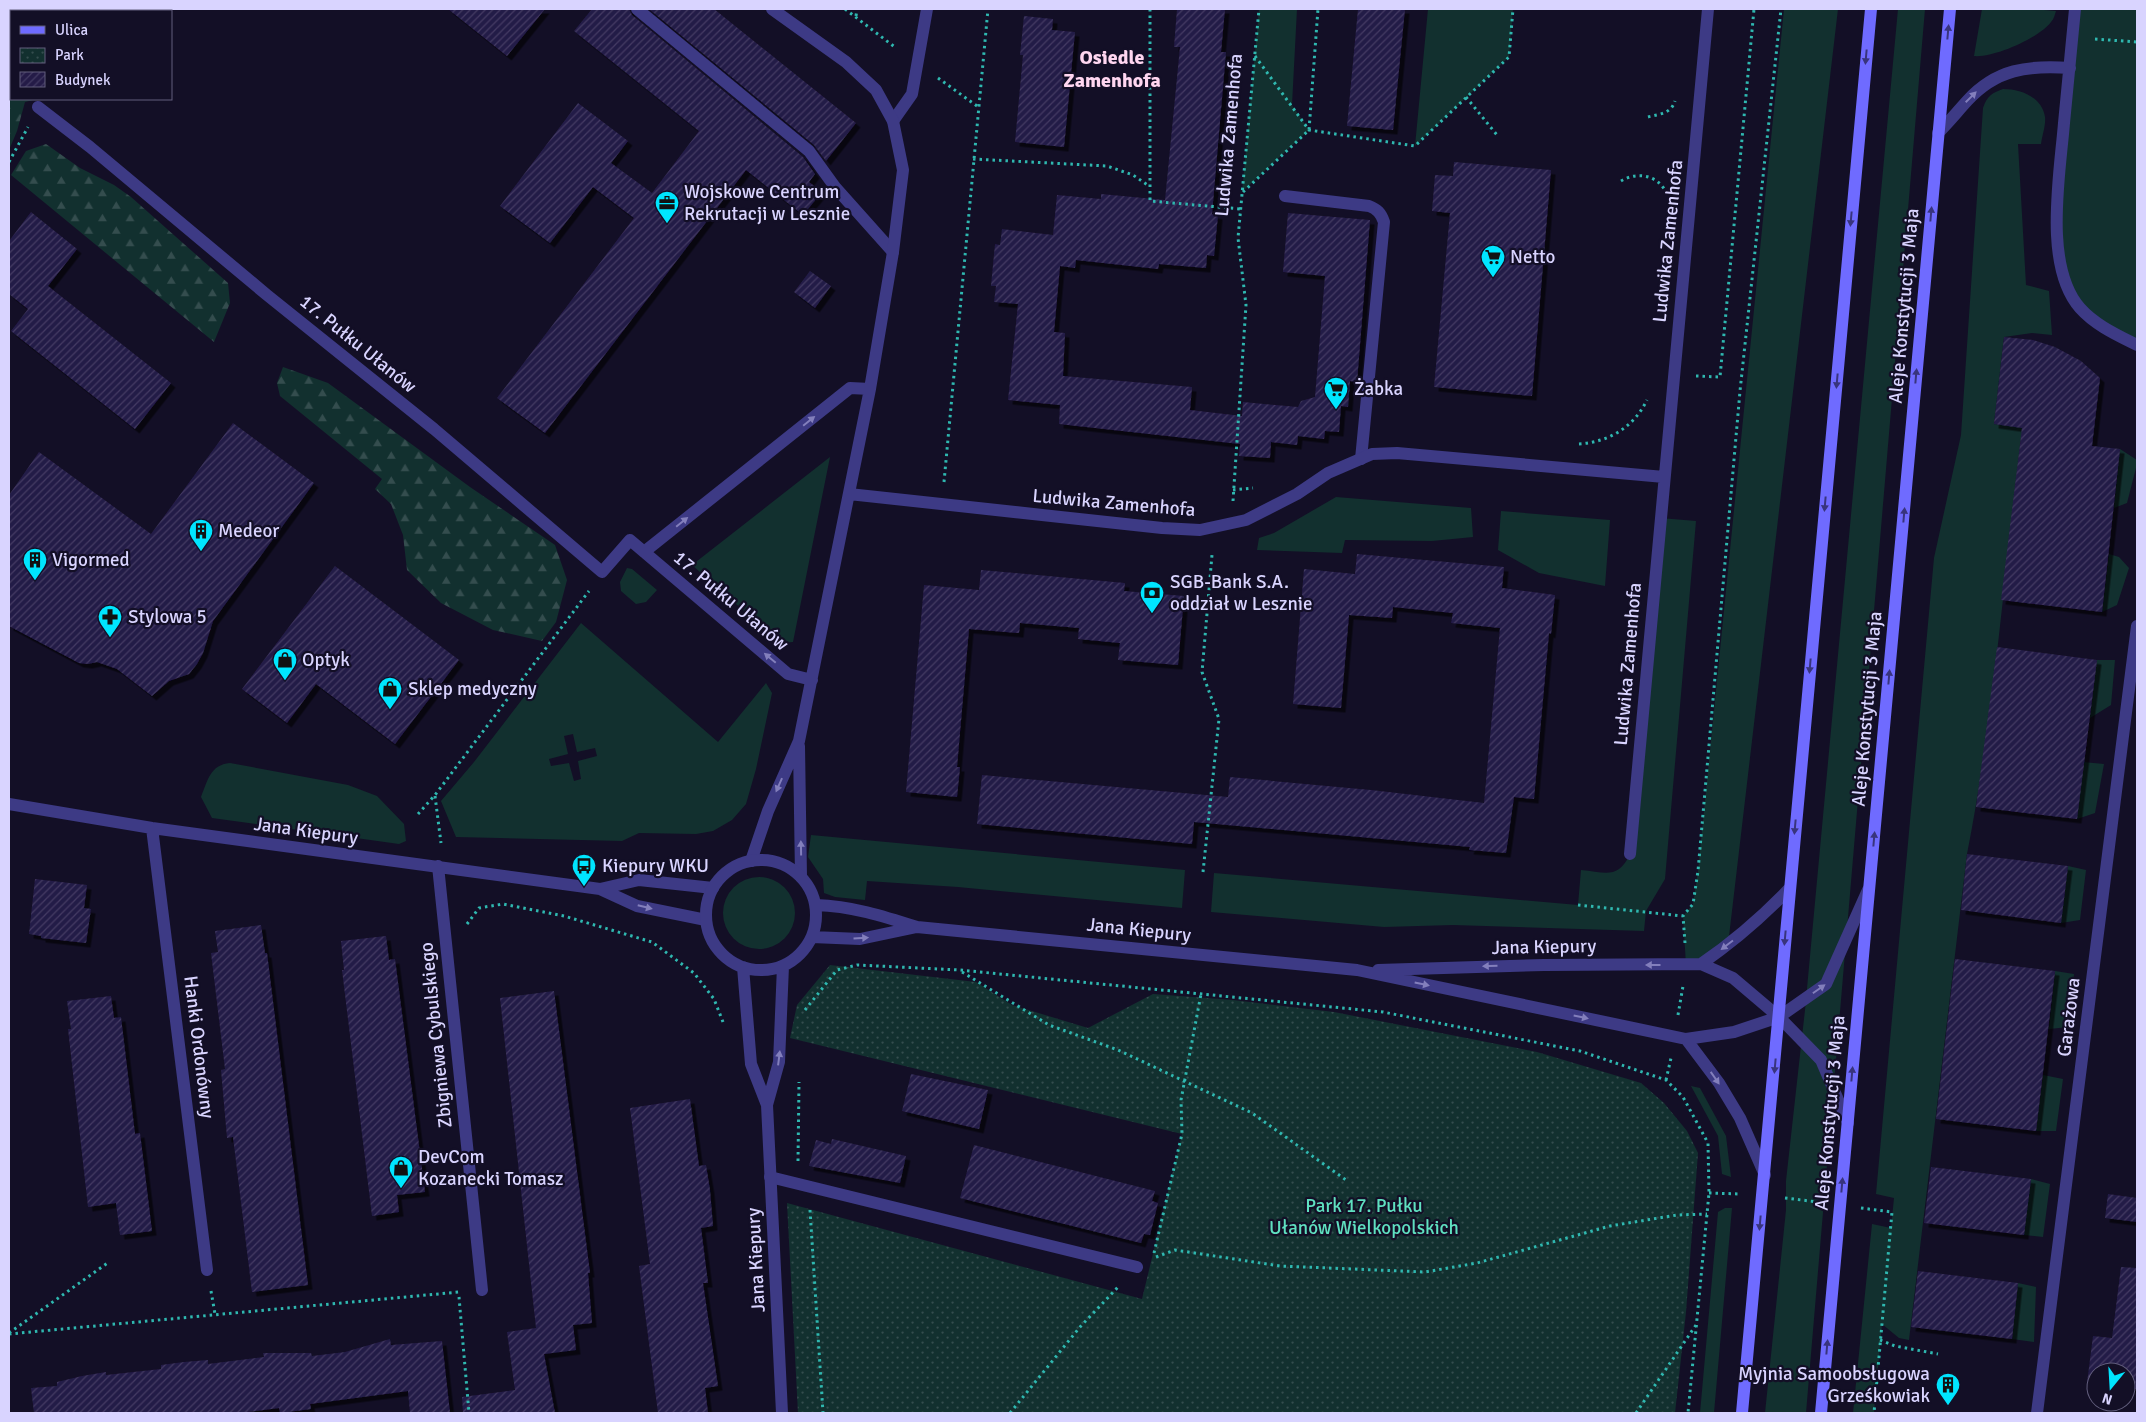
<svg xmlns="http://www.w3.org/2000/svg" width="2146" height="1422" font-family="Signika,sans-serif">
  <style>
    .grass { fill: #12302f; fill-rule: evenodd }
    .forest { fill: url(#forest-firs) }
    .park { fill: url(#park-dots) }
    .building { fill: url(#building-hatch); filter: url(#shadow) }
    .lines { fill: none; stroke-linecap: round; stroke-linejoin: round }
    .path { stroke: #2fb8b0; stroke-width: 3; stroke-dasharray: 2.5 4; stroke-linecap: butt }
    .service { stroke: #3d3a85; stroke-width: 12 }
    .minor { stroke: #3d3a85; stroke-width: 12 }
    .tertiary { stroke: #3d3a85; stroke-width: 12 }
    .secondary { stroke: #6f6bff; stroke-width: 12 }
    .oneway { fill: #38347d }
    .oneway2 { fill: #837fbc }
    .labels { text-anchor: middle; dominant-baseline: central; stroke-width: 4.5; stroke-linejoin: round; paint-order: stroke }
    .street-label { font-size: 19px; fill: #d9d4ff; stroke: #130f26 }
    .poi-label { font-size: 19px; fill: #d9d4ff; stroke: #130f26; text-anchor: start }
    .park-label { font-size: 19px; fill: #5fe0c0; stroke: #130f26 }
    .neighbourhood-label { font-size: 20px; font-weight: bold; fill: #ffd6f0; stroke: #130f26 }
  </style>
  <defs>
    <pattern id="forest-firs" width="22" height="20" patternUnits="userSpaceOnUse" patternTransform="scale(1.25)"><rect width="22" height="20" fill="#12302f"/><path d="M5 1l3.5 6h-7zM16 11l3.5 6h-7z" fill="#344d4e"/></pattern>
    <pattern id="park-dots" width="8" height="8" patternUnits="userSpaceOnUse" patternTransform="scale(1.25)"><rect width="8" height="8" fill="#12302f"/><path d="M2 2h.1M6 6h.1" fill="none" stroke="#344d4e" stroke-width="1.8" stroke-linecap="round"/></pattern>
    <pattern id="building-hatch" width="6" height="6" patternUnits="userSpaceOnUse" patternTransform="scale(1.25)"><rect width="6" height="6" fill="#241b47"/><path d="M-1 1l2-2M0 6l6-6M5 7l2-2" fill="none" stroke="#433b63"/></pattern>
    <filter id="shadow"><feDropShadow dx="4.5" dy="4.5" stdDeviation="0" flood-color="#0009"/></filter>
  </defs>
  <rect width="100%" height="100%" fill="#130f26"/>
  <path class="grass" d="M1259,9H1297L1292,105L1309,130L1242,192Z
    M1428,9H1513L1509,57L1415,146Z
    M1784,9H1838L1728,945L1686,965L1683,916L1693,904L1698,871Z
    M1898,9H1925L1806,1413H1765L1786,1210V1181L1805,1010Z
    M1982,9H2031L2056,11C2055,14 2054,19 2051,22C2039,38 1994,58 1974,56Z
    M2075,9H2137V345L2079,307L2058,253Z
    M2003,89C2021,89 2042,97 2045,117C2046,125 2042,136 2041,144H2018L2026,285L2049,291L2052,335L2032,333L2004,337L1994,424L2093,437L2021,438C2004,576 1994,717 1967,854L1909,1340L1899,1338L1882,1324L1874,1413H1853L1872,1224L1891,1228L1894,1198L1876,1194L1934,558L1961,435L1983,108C1987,96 1992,93 2003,89Z
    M2120,449L2137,460V464L2127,503L2114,508Z
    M830,457L793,642L780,643L692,565Z
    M1336,497L1471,508L1473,537L1432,541L1345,540L1342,553L1257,550L1259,538L1274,533Z
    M1501,511L1610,520L1605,586L1539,573L1498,550Z
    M1660,518L1696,521L1665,879L1646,911L1644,931L1453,925L1384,927L1211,912L1214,873L1578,905L1581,870C1605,872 1618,880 1630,854Z
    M2109,554L2119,557L2129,568L2117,605L2102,612Z
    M627,568L632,569L657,590L646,602L636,604L621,591L620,582Z
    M581,623L718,742L766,683L772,693L756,769L746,804L732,820L713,831L696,834L639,833L622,841L456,837L441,801L474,762ZM573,734L577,752L595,748L597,756L578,761L581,779L574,781L569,763L551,766L549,759L568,754L564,736Z
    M2097,660H2115L2111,705L2090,718Z
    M2083,762L2104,764L2095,813L2077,819Z
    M230,763L348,785L377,796L404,824L406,841L399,844L212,818L201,797C208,780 210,765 230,763Z
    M811,835L1185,870L1182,908L958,887L867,881L865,900L835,897L824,893L823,879L808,857Z
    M2068,866L2086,870L2080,920L2061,923Z
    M723 913a36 36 0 1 1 72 0a36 36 0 1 1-72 0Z
    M2055,971L2074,974L2069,1027L2049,1029Z
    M2043,1075L2063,1079L2056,1131H2036Z
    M1691,1086L1700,1088L1726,1136L1731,1177L1722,1174L1718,1136Z
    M2031,1179L2050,1184L2043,1237L2024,1235Z
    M1725,1208H1732L1714,1413H1700L1718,1212Z
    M2018,1283L2036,1287L2034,1342L2012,1339Z"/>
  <path class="forest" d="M9,9H145L143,11H11V99H37L25,102L17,131L9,150Z
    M46,144L80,168L114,185L131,197L228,283L230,303L214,342L11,175L26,151Z
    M283,367L328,383L470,487L555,545L567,580L556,622L542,641L493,630L441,603L407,570L403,535L391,504L375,489L382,479L280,396L277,383Z"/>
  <path class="park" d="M830,965L976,982L1012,1005L1088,1028L1153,994L1233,1000L1334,1012L1537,1052L1641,1083L1664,1103L1687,1131L1698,1153L1686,1312L1675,1413H798L787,1203L1142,1299L1182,1134L790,1038L797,1005Z"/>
  <path class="building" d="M448,9H545L507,56Z
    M592,9H629L632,15L803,157L815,174L809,182L822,192L803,215L746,170L545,433L497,398L634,218L593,187L550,243L500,206L578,103L628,141L611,163L652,193L699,131L574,31Z
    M649,9H714L856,123L826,161L814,145Z
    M1177,9H1225L1221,52H1226L1212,214L1218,215L1214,256L1207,255L1206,268L1159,264L1158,269L1076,260L1075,268L1060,266L1054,332L1065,333L1063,376L1192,387L1190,410L1242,416L1243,402L1298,407L1301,401L1315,397L1325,276L1283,272L1288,213L1370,220L1357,382L1350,381L1348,407L1341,406L1339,432L1325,431L1324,439L1298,436L1297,445L1271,442L1270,458L1239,456L1240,444L1059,424L1060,405L1008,400L1018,304L994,302L996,286H991L995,244L1000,245L1002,229L1053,235L1057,195L1101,199V194L1165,200L1180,47H1174Z
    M1358,9H1405L1393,130L1347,126Z
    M1024,16L1053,19L1052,30L1075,32L1064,147L1015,142L1023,55H1020Z
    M1454,162L1551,170L1532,396L1434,387L1450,213L1432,211L1435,175L1453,176Z
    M31,212L77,249L48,286L171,383L135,429L11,331L28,309L9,294V241Z
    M810,271L831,286L815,308L794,292Z
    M2004,337L2033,340L2055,347L2081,361L2100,378L2092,446L2120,449L2102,612L2001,600L2022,428L1994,424Z
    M233,423L314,483L213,621L203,653L197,664L189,674L169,681L152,696L117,669L97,662L88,664L79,663L9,626V495L39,452L151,534Z
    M1357,554L1504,567L1502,588L1555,595L1551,634L1549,633L1534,799L1514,797L1506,853L1469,850L1470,847L1194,822L1192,844L977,824L982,775L1228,797L1230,777L1371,790L1484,803L1500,628L1451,623L1453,613L1393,607L1392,618L1349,615L1341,708L1293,704L1304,569L1355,574Z
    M335,566L459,660L395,744L316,684L287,723L242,689Z
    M981,570L1125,583L1124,591L1184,596L1178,665L1118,660L1120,643L1078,639L1079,628L1020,623L1019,633L969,629L957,767H960L957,797L906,792L924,585L979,590Z
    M1997,647L2097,660L2077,819L1976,807Z
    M1967,854L2068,866L2061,923L1961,910Z
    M35,879L87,885L84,908L91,909L86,943L41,938V936L29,934Z
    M261,925L265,953H267L308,1285L252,1292L233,1137L227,1138L221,1070L225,1069L211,953L218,952L215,931Z
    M386,936L389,960L395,959L425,1192L397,1195L399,1212L372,1216L342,970H344L341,941Z
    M1955,959L2055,971L2036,1131L1936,1119Z
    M554,991L590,1273H588L592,1323L573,1325L576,1350L544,1354L555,1413H463L462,1397L515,1390L507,1332L536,1328L500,998Z
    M111,996L114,1018L121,1017L135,1134L140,1133L152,1231L120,1235L116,1203L88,1207L68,1029H71L67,1001Z
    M911,1074L988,1090L979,1129L902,1111Z
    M690,1099L699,1166L706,1165L710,1190L713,1226L701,1228L708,1283H703L718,1386L705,1388L708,1413H658L639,1266L650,1264L630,1108Z
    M832,1139L906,1156L900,1183L809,1166L816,1140L831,1144Z
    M974,1145L1155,1191L1152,1201L1158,1203L1150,1235L1144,1234L1141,1243L960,1198Z
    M1931,1167L2031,1179L2024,1235L1924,1223Z
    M2108,1194L2137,1198V1222L2105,1218Z
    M2121,1267L2137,1268V1389L2126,1388V1372H2096V1384L2087,1383L2093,1336L2112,1338Z
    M1918,1271L2018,1283L2012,1339L1911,1327Z
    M390,1339L391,1345L442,1341L450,1413H410L408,1391L310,1404L311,1409L280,1413L279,1408L239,1413H34L31,1388L57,1386V1382L82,1376L106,1372V1375L161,1369V1365L184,1362L208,1360V1364L264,1357L263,1353H311L312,1356L345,1352Z"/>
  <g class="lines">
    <path class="path" d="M845,9L896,48
      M1150,9V201L1241,209
      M102,11L105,9
      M856,16L857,9
      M2095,39L2137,42
      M1255,56L1309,130L1415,146L1509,57L1513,9
      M938,78L977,106
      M9,80L11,82
      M1466,97L1497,135
      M1648,117C1659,114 1671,114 1675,101
      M973,159L1107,166L1133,175L1149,186
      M9,162L28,127
      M1621,181C1637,171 1660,175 1667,195
      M1243,192L1309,130L1318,9
      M1696,376L1720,377L1754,9
      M1579,444C1609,442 1634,427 1647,400
      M944,482L988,9
      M1233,490L1253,488
      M1233,501L1246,305L1238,238L1259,9
      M435,796L441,843
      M418,814L435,795L589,591
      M1203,872L1219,719L1202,672L1212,555
      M1578,905L1683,916
      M467,924L479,908L503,904L564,916L652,942L694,973L714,999L723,1022
      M1685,943L1683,916L1693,904L1698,871L1740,391L1781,9
      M962,972L1049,1025L1118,1050L1252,1113L1346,1180
      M805,1010L837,970L857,965L960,970L1383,1012L1580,1051L1666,1080L1683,1097L1708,1143L1709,1193L1688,1413
      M1678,1015L1683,986
      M1666,1080L1671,1058
      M798,1161L799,1082
      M1709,1193L1741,1194
      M1785,1198L1818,1202
      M1861,1208L1892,1212L1874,1413
      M810,1210L823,1413
      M1154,1253L1182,1134L1181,1100L1201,994
      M1156,1257L1175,1250L1280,1266L1425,1272L1477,1263L1610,1226L1677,1215L1707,1214
      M211,1291L215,1314
      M459,1297L469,1413
      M9,1333L109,1262
      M9,1334L459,1292
      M1880,1340L1895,1346L1938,1354
      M1010,1413L1080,1327L1119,1286
      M1636,1413L1696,1325"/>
    <path class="service" d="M637,9L809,151L835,187L893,252
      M893,121L912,94L927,9
      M1285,196L1369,206C1377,209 1381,213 1384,222L1361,459
      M770,1177L1137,1267"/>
    <path class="minor" d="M2075,9C2071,47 2068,85 2064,123C2060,174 2043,266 2080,308C2095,325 2117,335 2137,345
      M38,107L90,147L267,295L434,429L602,572L630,540L788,674L812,680
      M1938,133C1948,123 1957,112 1967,101C1996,69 2028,65 2070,68
      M849,494L1162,528L1200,530L1246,520L1297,494L1328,473L1372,454L1397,453L1664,477
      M644,552L850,388L870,389
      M799,746L801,877
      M9,804L152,828L600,889L637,906L706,920
      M152,828L207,1270
      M1630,854L1708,9
      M751,861L768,811L799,741L870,389L893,252L903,170L893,121L876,90L846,62L772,9
      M438,866L482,1290
      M600,889L639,880L713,888
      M2037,1413L2137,626"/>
    <path class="tertiary" d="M706 915a55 55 0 1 1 110 0a55 55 0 1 1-110 0Z
      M816,905C851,906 883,916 917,927L1357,970L1686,1039L1734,1032L1779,1017L1826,984L1868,890
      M812,937L860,939L917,927
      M1701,964C1733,942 1762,917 1789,889
      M743,967L751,1064L767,1105L782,1413
      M1378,970L1544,965L1701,964L1733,978L1779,1017L1821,1060L1848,1123
      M1686,1039L1719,1083L1740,1118L1765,1175
      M767,1105L779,1062L783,966"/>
    <path class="secondary" d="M1742,1413L1871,9
      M1821,1413L1950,9"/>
  </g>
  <defs><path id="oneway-solid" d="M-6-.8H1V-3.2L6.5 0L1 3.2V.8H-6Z" transform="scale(1.25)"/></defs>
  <g class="oneway">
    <use href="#oneway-solid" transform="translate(1948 32) rotate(-85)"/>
    <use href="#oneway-solid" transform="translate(1866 57) rotate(95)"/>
    <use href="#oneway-solid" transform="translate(1931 214) rotate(-85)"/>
    <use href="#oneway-solid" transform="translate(1851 219) rotate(95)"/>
    <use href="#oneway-solid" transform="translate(1916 376) rotate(-85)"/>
    <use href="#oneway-solid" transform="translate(1837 381) rotate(95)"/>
    <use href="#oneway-solid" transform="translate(1825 504) rotate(95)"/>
    <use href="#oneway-solid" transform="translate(1904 515) rotate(-85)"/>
    <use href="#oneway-solid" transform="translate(1810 666) rotate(95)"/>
    <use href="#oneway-solid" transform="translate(1889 677) rotate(-85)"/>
    <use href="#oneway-solid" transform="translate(1795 827) rotate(95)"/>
    <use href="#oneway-solid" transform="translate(1874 839) rotate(-85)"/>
    <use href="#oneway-solid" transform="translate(1785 938) rotate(95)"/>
    <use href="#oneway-solid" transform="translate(1775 1066) rotate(95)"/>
    <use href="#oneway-solid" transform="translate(1852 1074) rotate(-85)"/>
    <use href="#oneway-solid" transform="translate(1842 1185) rotate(-85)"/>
    <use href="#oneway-solid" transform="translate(1760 1223) rotate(95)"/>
    <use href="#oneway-solid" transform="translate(1827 1347) rotate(-85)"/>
  </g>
  <g class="oneway2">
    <use href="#oneway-solid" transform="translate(1971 97) rotate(-45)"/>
    <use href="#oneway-solid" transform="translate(809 421) rotate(-39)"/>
    <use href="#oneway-solid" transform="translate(682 522) rotate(-39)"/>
    <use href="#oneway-solid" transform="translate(770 658) rotate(-140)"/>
    <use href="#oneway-solid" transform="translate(779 785) rotate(114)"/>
    <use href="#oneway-solid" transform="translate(801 848) rotate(-91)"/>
    <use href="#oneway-solid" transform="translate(645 907) rotate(14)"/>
    <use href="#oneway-solid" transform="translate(861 938) rotate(-4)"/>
    <use href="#oneway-solid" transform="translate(1727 945) rotate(143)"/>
    <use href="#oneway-solid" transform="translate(1653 965) rotate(-180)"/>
    <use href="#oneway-solid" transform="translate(1490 966) rotate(178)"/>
    <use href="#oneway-solid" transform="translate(1422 984) rotate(12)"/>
    <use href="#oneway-solid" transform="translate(1819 989) rotate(-35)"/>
    <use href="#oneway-solid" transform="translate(1581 1017) rotate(12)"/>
    <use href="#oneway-solid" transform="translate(779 1058) rotate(-83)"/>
    <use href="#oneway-solid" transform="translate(1715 1078) rotate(55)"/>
  </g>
  <defs>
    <symbol id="office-pin" viewBox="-11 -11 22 30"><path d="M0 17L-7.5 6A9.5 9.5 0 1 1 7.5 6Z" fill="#00e5ff" stroke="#130f26"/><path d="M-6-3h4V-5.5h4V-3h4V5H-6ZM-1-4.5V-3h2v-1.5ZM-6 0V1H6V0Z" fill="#111"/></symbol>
    <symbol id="supermarket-pin" viewBox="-11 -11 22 30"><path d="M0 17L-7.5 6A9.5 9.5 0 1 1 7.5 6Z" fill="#00e5ff" stroke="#130f26"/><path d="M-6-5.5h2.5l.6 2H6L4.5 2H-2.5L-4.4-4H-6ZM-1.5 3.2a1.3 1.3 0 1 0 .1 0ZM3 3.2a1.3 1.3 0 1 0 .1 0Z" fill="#111"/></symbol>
    <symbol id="building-pin" viewBox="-11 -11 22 30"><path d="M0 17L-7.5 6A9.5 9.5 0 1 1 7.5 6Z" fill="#00e5ff" stroke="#130f26"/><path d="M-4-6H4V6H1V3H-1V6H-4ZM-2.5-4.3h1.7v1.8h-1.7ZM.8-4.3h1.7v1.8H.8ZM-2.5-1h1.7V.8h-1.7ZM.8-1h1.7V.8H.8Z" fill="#111"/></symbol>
    <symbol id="bank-pin" viewBox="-11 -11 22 30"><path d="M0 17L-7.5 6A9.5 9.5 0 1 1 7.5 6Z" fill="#00e5ff" stroke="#130f26"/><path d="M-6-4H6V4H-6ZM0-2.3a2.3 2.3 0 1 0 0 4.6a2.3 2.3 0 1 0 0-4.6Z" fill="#111"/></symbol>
    <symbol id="pharmacy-pin" viewBox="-11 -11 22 30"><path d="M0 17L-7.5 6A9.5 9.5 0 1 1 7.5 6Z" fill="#00e5ff" stroke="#130f26"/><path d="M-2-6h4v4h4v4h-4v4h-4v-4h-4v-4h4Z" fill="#111"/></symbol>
    <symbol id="shop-pin" viewBox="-11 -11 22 30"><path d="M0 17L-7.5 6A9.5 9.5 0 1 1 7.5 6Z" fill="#00e5ff" stroke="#130f26"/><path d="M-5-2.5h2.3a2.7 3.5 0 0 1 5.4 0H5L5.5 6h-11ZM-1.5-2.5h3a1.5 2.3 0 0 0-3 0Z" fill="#111"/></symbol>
    <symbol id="bus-pin" viewBox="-11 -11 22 30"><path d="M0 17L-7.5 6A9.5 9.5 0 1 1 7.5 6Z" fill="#00e5ff" stroke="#130f26"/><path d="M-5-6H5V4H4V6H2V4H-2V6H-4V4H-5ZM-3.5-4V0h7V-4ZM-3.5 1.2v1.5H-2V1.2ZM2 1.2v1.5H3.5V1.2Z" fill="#111"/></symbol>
  </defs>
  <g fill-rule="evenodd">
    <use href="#office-pin" x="653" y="189" width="28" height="38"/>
    <use href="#supermarket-pin" x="1479" y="243" width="28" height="38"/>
    <use href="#supermarket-pin" x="1322" y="375" width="28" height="38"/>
    <use href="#building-pin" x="187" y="517" width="28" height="38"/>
    <use href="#building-pin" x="21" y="546" width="28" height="38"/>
    <use href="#bank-pin" x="1138" y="579" width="28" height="38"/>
    <use href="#pharmacy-pin" x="96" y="603" width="28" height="38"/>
    <use href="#shop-pin" x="271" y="646" width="28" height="38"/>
    <use href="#shop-pin" x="376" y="675" width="28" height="38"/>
    <use href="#bus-pin" x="570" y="852" width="28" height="38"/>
    <use href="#shop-pin" x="387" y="1154" width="28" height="38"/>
    <use href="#building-pin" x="1934" y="1371" width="28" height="38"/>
  </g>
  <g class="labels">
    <g class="street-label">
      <text transform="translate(1229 135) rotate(-85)">Ludwika Zamenhofa</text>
      <text transform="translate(1668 241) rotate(-84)">Ludwika Zamenhofa</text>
      <text transform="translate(1904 306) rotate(-85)">Aleje Konstytucji 3 Maja</text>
      <text transform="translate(358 344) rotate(39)">17. Pułku Ułanów</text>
      <text transform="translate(1114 503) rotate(5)">Ludwika Zamenhofa</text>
      <text transform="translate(731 601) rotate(40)">17. Pułku Ułanów</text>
      <text transform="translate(1628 664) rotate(-85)">Ludwika Zamenhofa</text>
      <text transform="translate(1867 709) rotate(-85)">Aleje Konstytucji 3 Maja</text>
      <text transform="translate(306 831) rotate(8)">Jana Kiepury</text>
      <text transform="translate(1139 930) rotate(6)">Jana Kiepury</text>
      <text transform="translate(1544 947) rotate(-1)">Jana Kiepury</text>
      <text transform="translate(2069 1017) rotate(-83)">Garażowa</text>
      <text transform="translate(436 1035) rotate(-96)">Zbigniewa Cybulskiego</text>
      <text transform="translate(199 1047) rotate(83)">Hanki Ordonówny</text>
      <text transform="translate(1830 1113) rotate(-85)">Aleje Konstytucji 3 Maja</text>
      <text transform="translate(756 1260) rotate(-93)">Jana Kiepury</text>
    </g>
    <g class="poi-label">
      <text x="684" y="192">Wojskowe Centrum<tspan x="684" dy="22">Rekrutacji w Lesznie</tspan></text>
      <text x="1510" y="257">Netto</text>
      <text x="1354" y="389">Żabka</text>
      <text x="218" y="531">Medeor</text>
      <text x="52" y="560">Vigormed</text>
      <text x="1170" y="582">SGB-Bank S.A.<tspan x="1170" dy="22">oddział w Lesznie</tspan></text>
      <text x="128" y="617">Stylowa 5</text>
      <text x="302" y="660">Optyk</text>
      <text x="408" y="689">Sklep medyczny</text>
      <text x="602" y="866">Kiepury WKU</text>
      <text x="418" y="1157">DevCom<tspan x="418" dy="22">Kozanecki Tomasz</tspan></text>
      <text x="1930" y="1374" text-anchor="end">Myjnia Samoobsługowa<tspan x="1930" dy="22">Grześkowiak</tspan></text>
    </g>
    <g class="park-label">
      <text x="1364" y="1206">Park 17. Pułku<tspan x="1364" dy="22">Ułanów Wielkopolskich</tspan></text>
    </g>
    <g class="neighbourhood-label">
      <text x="1112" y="57">Osiedle<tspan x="1112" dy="23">Zamenhofa</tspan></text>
    </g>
  </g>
  <rect width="2146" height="1422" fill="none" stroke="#d9d4ff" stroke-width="20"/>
  <rect x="10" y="10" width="162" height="90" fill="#130f26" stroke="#625e7d"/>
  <rect x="20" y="26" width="25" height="8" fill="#6f6bff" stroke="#625e7d"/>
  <text x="55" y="35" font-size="15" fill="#d9d4ff">Ulica</text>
  <rect x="20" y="48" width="25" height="15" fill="url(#park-dots)" stroke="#625e7d"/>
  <text x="55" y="60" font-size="15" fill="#d9d4ff">Park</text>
  <rect x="20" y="72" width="25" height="15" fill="url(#building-hatch)" stroke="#625e7d"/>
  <text x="55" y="85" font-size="15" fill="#d9d4ff">Budynek</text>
  <g transform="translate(2111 1387) rotate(198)"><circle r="24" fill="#130f26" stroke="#625e7d"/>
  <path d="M0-4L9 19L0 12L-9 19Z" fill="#00e5ff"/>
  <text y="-8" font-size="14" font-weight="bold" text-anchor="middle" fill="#d9d4ff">N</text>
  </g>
</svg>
